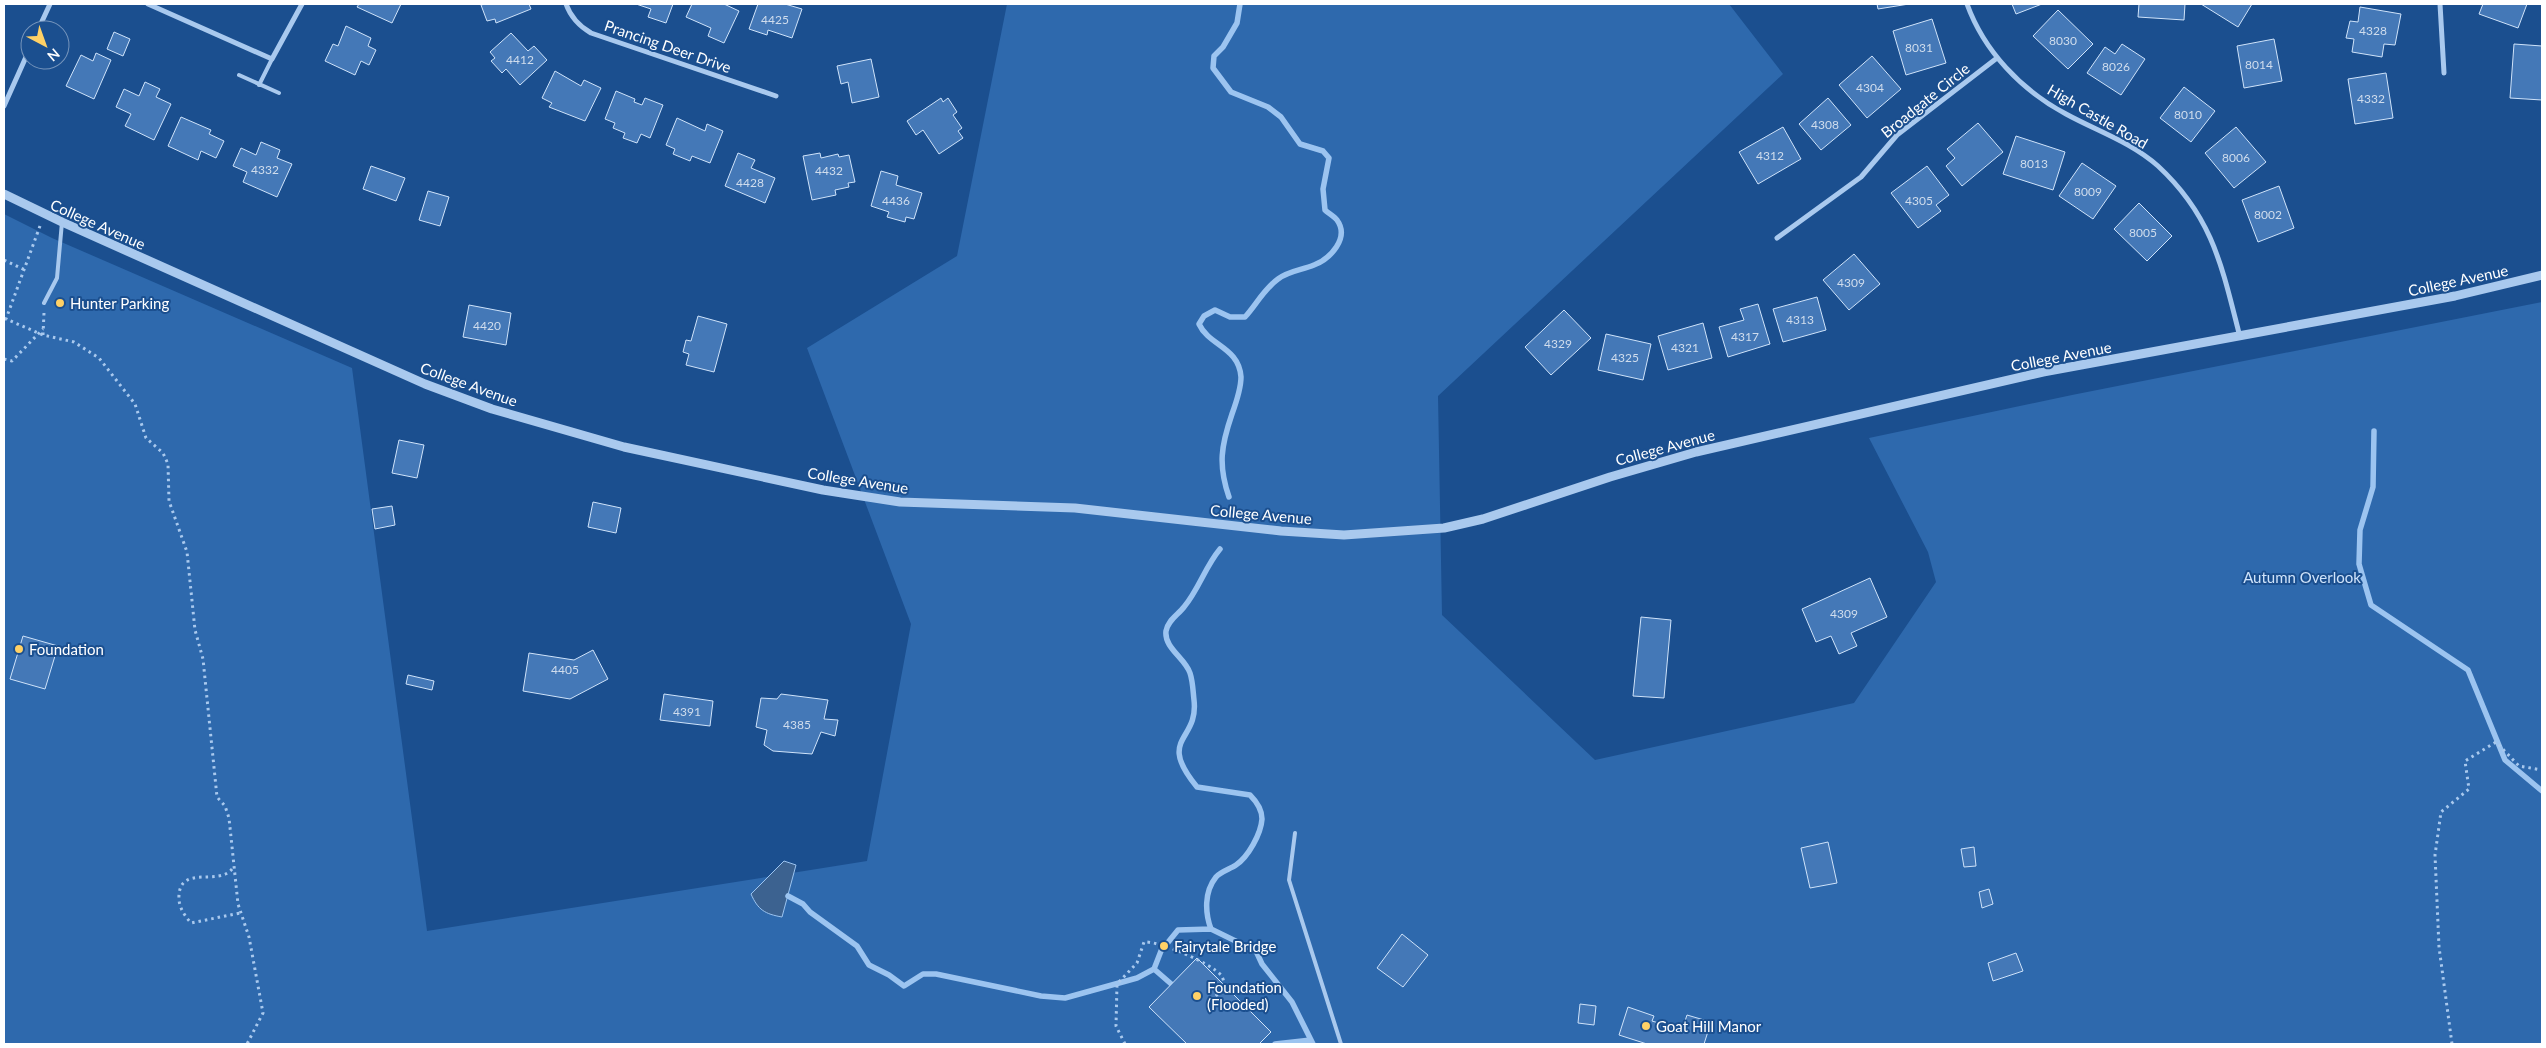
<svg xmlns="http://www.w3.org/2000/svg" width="2546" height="1048" font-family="Lato,sans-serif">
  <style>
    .green { fill: #2e69ad }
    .water { fill: #3c6290; stroke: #9cc4f0 }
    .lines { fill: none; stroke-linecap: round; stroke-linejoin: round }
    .stream { stroke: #9cc4f0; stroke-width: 5.5 }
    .building { fill: #4478b7; stroke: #cfe3fa }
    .path { stroke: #a9c9ee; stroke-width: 3; stroke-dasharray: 2.5 4; stroke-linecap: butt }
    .service { stroke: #a9c9ee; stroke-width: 4 }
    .minor { stroke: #a9c9ee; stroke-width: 5 }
    .tertiary { stroke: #a9c9ee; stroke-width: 9 }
    .poi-dot { fill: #ffd166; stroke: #1b4f8f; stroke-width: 2 }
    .labels { text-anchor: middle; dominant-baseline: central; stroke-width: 4; stroke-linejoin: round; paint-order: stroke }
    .number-label { font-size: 12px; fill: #d0dded }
    .street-label { font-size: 15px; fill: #fff; stroke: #1b4f8f }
    .poi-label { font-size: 15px; fill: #fff; stroke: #1b4f8f; text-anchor: start }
    .park-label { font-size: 15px; fill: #cfe3fa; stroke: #1b4f8f }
  </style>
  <rect width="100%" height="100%" fill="#1b4f8f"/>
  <path class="green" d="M1007,4H1729L1783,74L1438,396L1442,615L1595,760L1854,703L1936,582L1928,552L1869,438L2072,395L2542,302V1044H4V214L52,238L352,368L427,931L867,861L911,624L807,348L957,256Z"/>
  <path class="water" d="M784,861L796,865L782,917C765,914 758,910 751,894Z"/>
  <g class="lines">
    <path class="stream" d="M2374,431L2373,487L2360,530L2359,564L2371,605L2468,670L2505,760L2542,791
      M1229,497C1218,465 1221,446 1232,414C1236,403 1241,389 1241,377C1239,347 1209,346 1199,324L1204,316L1215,310L1230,317H1245C1256,305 1264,289 1278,279C1288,271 1302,270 1314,265C1330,259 1350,238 1337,220C1334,216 1328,213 1325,210L1323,189L1329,158L1323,151L1300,144L1281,117L1268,107L1231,92L1213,68L1214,56L1223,47L1237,23L1240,4
      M1220,549C1205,567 1199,589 1184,607C1178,615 1168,620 1166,631C1164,648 1185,658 1190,673C1193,682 1193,692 1194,700C1199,742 1156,737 1197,787L1250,795C1256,801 1262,809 1262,819C1261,834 1248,857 1236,865C1230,869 1220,872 1216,877C1204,892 1205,913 1211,929L1256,951L1262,964L1292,1002L1313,1044
      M788,896L803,904L810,912L857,946L869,965L889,975L904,986L923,974H936L1041,996L1065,998L1137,978L1154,969L1161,951L1178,930L1211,929
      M1154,969L1177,989
      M1275,1044L1311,1040"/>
  </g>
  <path class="building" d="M359,4H401L392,23L357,7Z
    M485,4H529L531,9L496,23L495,19L487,21L481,5Z
    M636,4H673L666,23L648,17L651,9Z
    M692,4H724L739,11L724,43L708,36L711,28L686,17Z
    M758,4H785L802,9L792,38L768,30L767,35L749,29Z
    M1877,4H1909L1878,9Z
    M2012,4H2042L2016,14Z
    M2139,4H2185L2184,20L2138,17Z
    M2201,4H2252L2238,27Z
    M2483,4H2527L2518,28L2479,14Z
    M2360,7L2401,14L2395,45L2384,44L2382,57L2352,52L2354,39L2346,38L2350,21L2358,22Z
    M2058,10L2093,44L2068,69L2033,36Z
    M1932,19L1946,63L1906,75L1893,31Z
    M346,26L371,38L368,46L376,50L369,65L361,61L355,75L325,61L333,44L338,46Z
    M114,32L130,39L123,56L107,49Z
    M511,33L528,51L534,46L547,60L520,85L506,69L502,73L491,61L495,58L490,52Z
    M2274,39L2282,81L2244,88L2237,46Z
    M2122,44L2145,59L2121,95L2087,73L2105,47L2115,54Z
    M2514,44L2542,46V100L2510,98Z
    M96,53L111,60L94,99L66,86L81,55L93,61Z
    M1872,56L1901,89L1867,118L1839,85Z
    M871,59L879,97L852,103L848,82L841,84L837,66Z
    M555,71L581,86L584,80L601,88L585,121L549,107L552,103L542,98Z
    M2386,73L2393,118L2355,124L2348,79Z
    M145,82L160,89L156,97L171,104L154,140L125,126L131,114L116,107L124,89L139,96Z
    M2184,87L2215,111L2191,142L2160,118Z
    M616,91L635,99L634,102L642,105L645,98L663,105L650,138L641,134L637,143L623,138L625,133L613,128L615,123L605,119Z
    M941,98L943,102L948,98L957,112L953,115L962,128L958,131L963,138L939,154L923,130L916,135L907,121Z
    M1828,98L1851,125L1821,150L1799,124Z
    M181,117L211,130L209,134L224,141L216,158L201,151L198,160L168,146Z
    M677,118L705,131L707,124L723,131L710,163L692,156L690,161L673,154L675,149L666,145Z
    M1978,123L2003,152L1962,186L1946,166L1955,158L1947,149Z
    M1783,127L1801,159L1758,184L1739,152Z
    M2236,127L2266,162L2234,188L2205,153Z
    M2016,136L2065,152L2053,190L2003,174Z
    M261,142L280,150L277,158L292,164L277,197L243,182L247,172L233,166L241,148L256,155Z
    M738,153L755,160L751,168L775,178L765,203L725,186Z
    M820,153L821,158L838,154L839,157L849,155L855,182L848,183L849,187L835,190L836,195L812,200L803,156Z
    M2082,163L2116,186L2093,219L2059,196Z
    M371,166L405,178L396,201L363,189Z
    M1927,166L1949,195L1936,205L1941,211L1918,228L1891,193Z
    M881,171L898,176L896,185L922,193L914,219L906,217L905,222L887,217L889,212L871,206Z
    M2279,186L2294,228L2258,242L2242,200Z
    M428,191L449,197L440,226L419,220Z
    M2139,203L2172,236L2147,261L2114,229Z
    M1854,254L1880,284L1849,310L1823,280Z
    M1817,297L1826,330L1783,342L1773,309Z
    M1758,304L1770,344L1728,357L1719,327L1744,320L1740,309Z
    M469,305L511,313L506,345L463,337Z
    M1564,310L1591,338L1551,375L1525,347Z
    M698,316L727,324L714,372L686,365L689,354L683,352L686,340L691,341Z
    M1703,323L1712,358L1668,370L1658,336Z
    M1606,334L1651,344L1643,380L1598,370Z
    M399,440L424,445L417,478L392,473Z
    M593,502L621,508L616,533L588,527Z
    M392,506L395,525L375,529L372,509Z
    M1870,578L1887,617L1851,633L1857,646L1839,654L1831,636L1816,642L1802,609Z
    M1641,617L1671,620L1664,698L1633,696Z
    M23,636L58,646L45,689L10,679Z
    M593,650L608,679L570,699L523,691L529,653L574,660Z
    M408,675L434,681L432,690L406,684Z
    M664,694L713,701L710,726L660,720Z
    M781,694L828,700L824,719L838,720L835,736L821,732L812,754L773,751L764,745L767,730L756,727L761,698L777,699Z
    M1828,842L1837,883L1810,888L1801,848Z
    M1974,847L1976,866L1964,867L1961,849Z
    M1989,889L1993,904L1982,908L1979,892Z
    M1402,934L1428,955L1403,987L1377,968Z
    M2016,953L2023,971L1993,981L1988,963Z
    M1197,958L1271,1032L1259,1044H1187L1149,1007Z
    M1580,1004L1596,1006L1594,1025L1578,1023Z
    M1628,1007L1654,1016L1652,1021L1682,1030L1687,1015L1711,1022L1704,1044H1647L1619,1035Z"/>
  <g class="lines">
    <path class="path" d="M40,226L6,319L43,335L74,342L99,358L135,404L146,438L163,453L168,464L169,501L187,552L195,630L203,659L217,797L225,806L229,818L238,904L249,937L263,1013L247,1044
      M4,260L25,270
      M43,335L44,313
      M4,359L12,361L43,329
      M232,869C219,886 181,865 179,895C178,906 184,915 191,923L240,913
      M1125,1044L1116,1026L1117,984L1137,963L1144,942C1160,941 1210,963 1221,975C1223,978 1224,982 1225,986L1213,999
      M2452,1044L2439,947L2435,855L2441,812L2469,789L2465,761L2496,742L2519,766L2542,770"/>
    <path class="service" d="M239,75L279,93
      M259,85L272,59
      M44,303L57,278L62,222
      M1295,833L1289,880L1341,1044"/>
    <path class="minor" d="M148,4L272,59L302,4
      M566,4C571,18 579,26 591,33L776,96
      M1967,4C1984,51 2021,90 2066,114C2097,131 2131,142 2158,166C2213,217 2222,267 2240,337
      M2440,4L2444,73
      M38,30L50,4
      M4,106L30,48
      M1777,238L1861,177L1897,135L1997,58"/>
    <path class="tertiary" d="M4,194L62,222L425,384L492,409L624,447L823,490L900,502L1075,508L1281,531L1344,535L1444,528L1483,519L1610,477L1696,452L2043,372L2455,296L2542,275"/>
  </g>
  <g class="poi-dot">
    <circle cx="60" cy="303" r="5"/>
    <circle cx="19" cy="649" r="5"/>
    <circle cx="1164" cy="946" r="5"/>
    <circle cx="1197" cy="996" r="5"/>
    <circle cx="1646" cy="1026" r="5"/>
  </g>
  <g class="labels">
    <g class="number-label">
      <text x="775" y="19">4425</text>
      <text x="2373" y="30">4328</text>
      <text x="2063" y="40">8030</text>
      <text x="1919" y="47">8031</text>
      <text x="520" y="59">4412</text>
      <text x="2259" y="64">8014</text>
      <text x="2116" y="66">8026</text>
      <text x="1870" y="87">4304</text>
      <text x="2371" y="98">4332</text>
      <text x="2188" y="114">8010</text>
      <text x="1825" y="124">4308</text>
      <text x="1770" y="155">4312</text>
      <text x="2236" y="157">8006</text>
      <text x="2034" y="163">8013</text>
      <text x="265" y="169">4332</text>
      <text x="829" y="170">4432</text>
      <text x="750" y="182">4428</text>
      <text x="2088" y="191">8009</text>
      <text x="896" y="200">4436</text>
      <text x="1919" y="200">4305</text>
      <text x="2268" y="214">8002</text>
      <text x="2143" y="232">8005</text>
      <text x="1851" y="282">4309</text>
      <text x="1800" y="319">4313</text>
      <text x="487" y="325">4420</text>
      <text x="1745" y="336">4317</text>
      <text x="1558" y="343">4329</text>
      <text x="1685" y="347">4321</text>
      <text x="1625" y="357">4325</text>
      <text x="1844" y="613">4309</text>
      <text x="565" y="669">4405</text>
      <text x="687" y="711">4391</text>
      <text x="797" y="724">4385</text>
    </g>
    <g class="street-label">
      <text transform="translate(668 46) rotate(19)">Prancing Deer Drive</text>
      <text transform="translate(1925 100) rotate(-39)">Broadgate Circle</text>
      <text transform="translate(2098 116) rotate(30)">High Castle Road</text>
      <text transform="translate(98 224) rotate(24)">College Avenue</text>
      <text transform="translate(2458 280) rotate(-12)">College Avenue</text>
      <text transform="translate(2061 356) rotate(-11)">College Avenue</text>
      <text transform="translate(469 384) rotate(20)">College Avenue</text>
      <text transform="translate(1665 447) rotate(-15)">College Avenue</text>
      <text transform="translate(858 480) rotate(9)">College Avenue</text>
      <text transform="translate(1261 514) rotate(5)">College Avenue</text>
    </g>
    <g class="poi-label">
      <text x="70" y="303">Hunter Parking</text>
      <text x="29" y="649">Foundation</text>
      <text x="1174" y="946">Fairytale Bridge</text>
      <text x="1207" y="987">Foundation<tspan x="1207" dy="17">(Flooded)</tspan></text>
      <text x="1656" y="1026">Goat Hill Manor</text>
    </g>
    <g class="park-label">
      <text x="2302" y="577">Autumn Overlook</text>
    </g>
  </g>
  <rect width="2546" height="1048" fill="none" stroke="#ffffff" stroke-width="10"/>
  <g transform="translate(45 45) rotate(139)"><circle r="24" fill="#1b4f8f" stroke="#7695bc"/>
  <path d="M0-4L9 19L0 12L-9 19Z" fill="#ffd166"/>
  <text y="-8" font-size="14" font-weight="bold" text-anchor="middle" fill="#ffffff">N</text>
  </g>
</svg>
